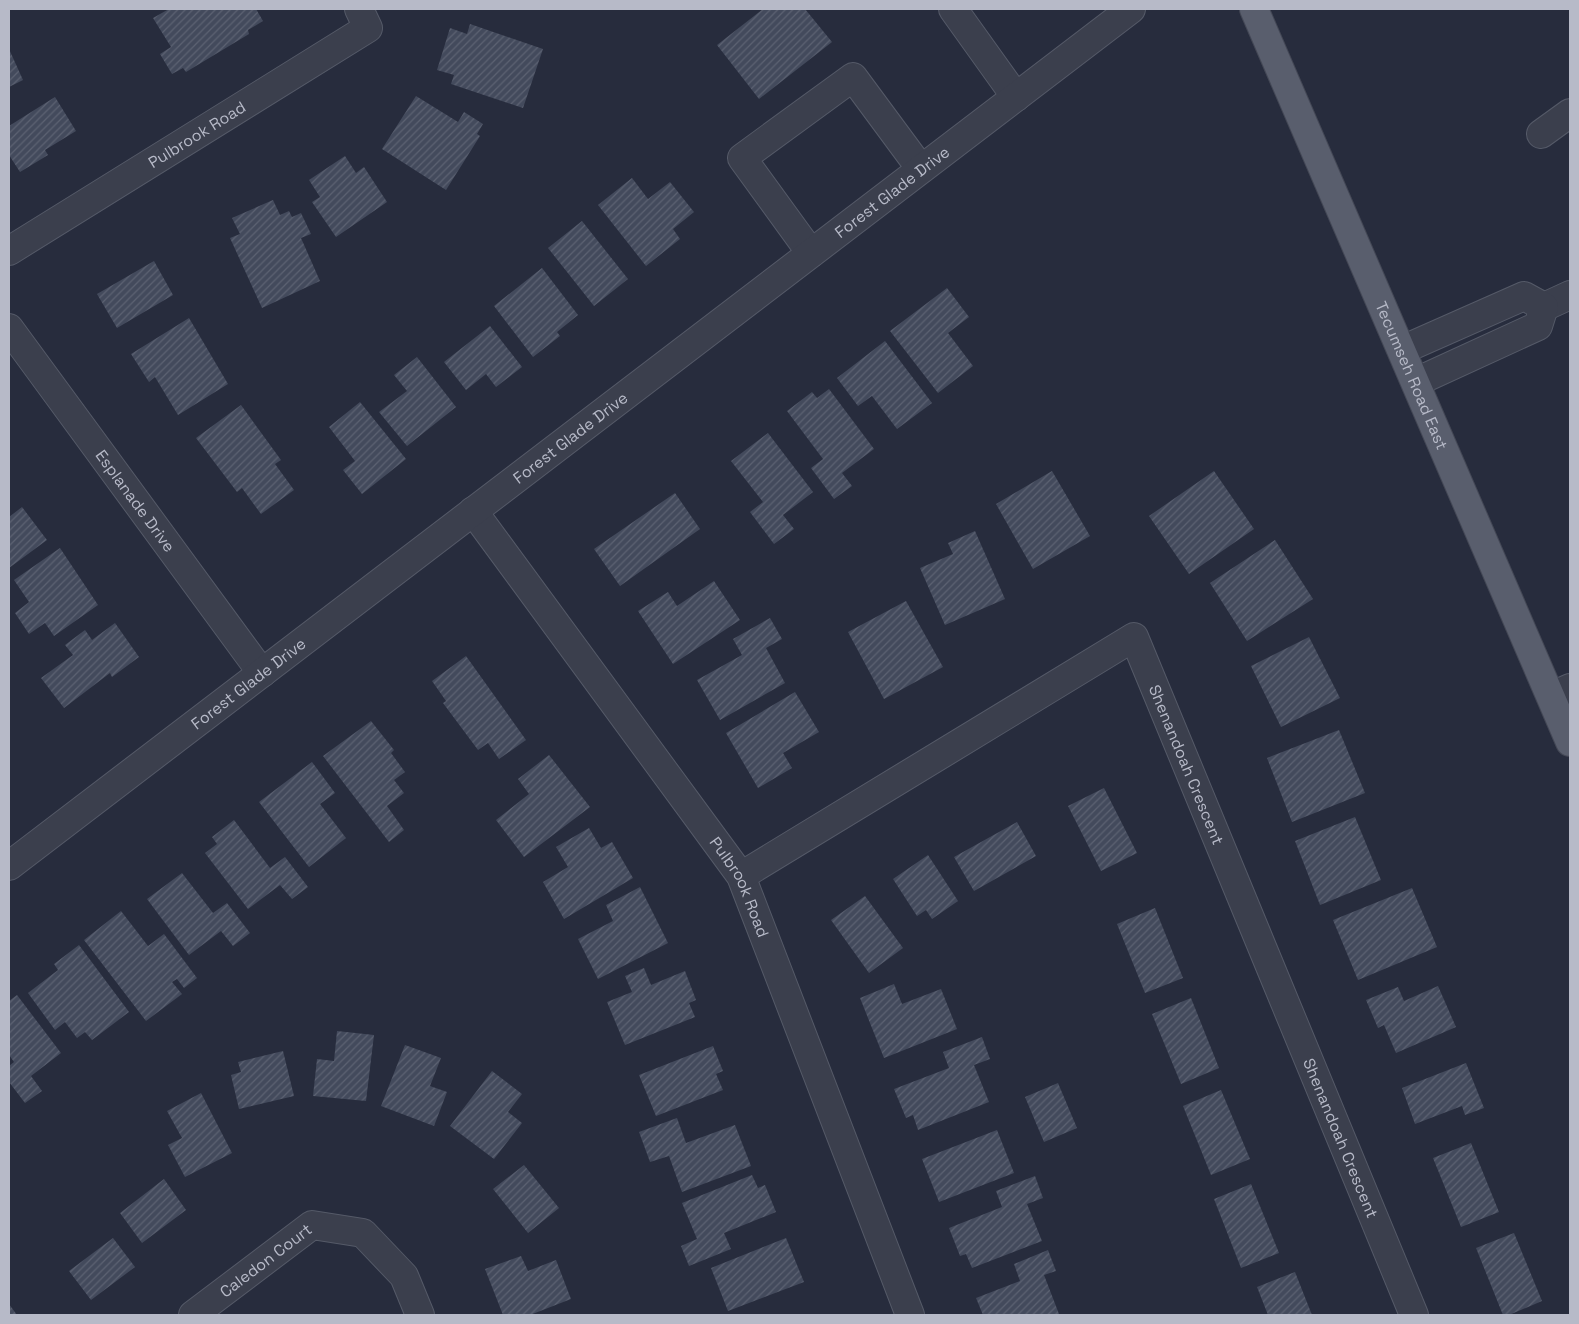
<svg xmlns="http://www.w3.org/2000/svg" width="1579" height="1324" font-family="'Space Grotesk',sans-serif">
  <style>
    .building { fill: url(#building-hatch) }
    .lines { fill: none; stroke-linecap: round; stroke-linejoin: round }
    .minor-casing { stroke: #555a68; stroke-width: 30 }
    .major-casing { stroke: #444856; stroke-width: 30 }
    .minor { stroke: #3b3f4d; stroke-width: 28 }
    .major { stroke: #595e6d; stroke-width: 28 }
    .labels { text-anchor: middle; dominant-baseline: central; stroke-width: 4; stroke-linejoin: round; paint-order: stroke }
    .street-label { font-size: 16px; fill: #b7bac8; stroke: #1f2432 }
  </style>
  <defs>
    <pattern id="building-hatch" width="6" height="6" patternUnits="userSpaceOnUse" patternTransform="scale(1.25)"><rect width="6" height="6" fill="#434a5c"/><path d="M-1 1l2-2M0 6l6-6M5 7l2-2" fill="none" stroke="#5c6272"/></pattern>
  </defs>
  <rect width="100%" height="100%" fill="#272c3d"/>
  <path class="building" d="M169,9H256L263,21L248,30L249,34L186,72L183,68L172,74L160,54L171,47L153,18Z
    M763,9H805L832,42L759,99L717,45Z
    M470,24L543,49L523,108L451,84L454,75L437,70L450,28L467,34Z
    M9,49L23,80L9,87Z
    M416,96L458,122L464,112L483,124L477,134L480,136L446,190L382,149Z
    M55,97L76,131L45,150L48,155L20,172L9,155V126Z
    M345,156L356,173L364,167L387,202L336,237L312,202L320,197L309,180Z
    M632,178L648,199L670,182L694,212L673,229L680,239L646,266L598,205Z
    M273,200L280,215L289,211L292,217L301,213L311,234L301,238L320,281L262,308L230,238L240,234L232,218Z
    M582,221L628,279L594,306L548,248Z
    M154,261L173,295L117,328L97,294Z
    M542,268L578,315L557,332L560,336L533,357L494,306Z
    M947,288L969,317L948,333L973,366L938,393L890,331Z
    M189,318L228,384L178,415L155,377L149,382L131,354Z
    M490,326L522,367L496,387L486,374L466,390L444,362Z
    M885,341L932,403L897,429L872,396L858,406L837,378Z
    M417,357L456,407L407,446L379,412L407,391L394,375Z
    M829,389L874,449L842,473L852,486L834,499L811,468L823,459L787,411L812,392L817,398Z
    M360,402L406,459L362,494L343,470L355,461L329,427Z
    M241,405L281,460L275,464L294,490L261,514L242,488L237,492L196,438Z
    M768,433L813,492L783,515L794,529L774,544L750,512L763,502L731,461Z
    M1052,471L1090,536L1033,569L996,504Z
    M1214,471L1254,529L1189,574L1149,516Z
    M675,493L700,529L620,586L594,549Z
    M22,507L47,540L9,568V517Z
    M975,531L1005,599L945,625L920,568L953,554L948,543Z
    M1275,540L1313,599L1247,641L1210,583Z
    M60,548L98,605L54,636L45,623L29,634L15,613L29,602L14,580Z
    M714,581L740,620L673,664L638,611L668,592L677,606Z
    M906,601L943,667L884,699L848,632Z
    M770,618L782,639L766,648L785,683L720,720L697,680L742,655L733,639Z
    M115,623L139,657L112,677L110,673L64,708L41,678L73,655L65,645L85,630L92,640Z
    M1309,637L1340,698L1281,727L1251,666Z
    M466,656L526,740L499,759L488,743L478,750L443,703L446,701L432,681Z
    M795,692L819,732L783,753L792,768L758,788L726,733Z
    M371,721L394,750L391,753L405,772L394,780L404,793L387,806L404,830L389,842L323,756Z
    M1339,730L1365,793L1292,822L1267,758Z
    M549,755L590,807L524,857L496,820L529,794L518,779Z
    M312,762L335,793L320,804L346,838L309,867L259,802Z
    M1104,788L1137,853L1101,871L1068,806Z
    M1355,817L1381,880L1320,905L1295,841Z
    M234,820L270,868L285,857L308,887L292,899L280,885L248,909L205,853L217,844L212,837Z
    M1017,822L1036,856L974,891L954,857Z
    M589,828L601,848L612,842L633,878L564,919L543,882L568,867L556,847Z
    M928,855L958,901L932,919L926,910L917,916L893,879Z
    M182,873L213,913L227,903L250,933L233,946L221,931L189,955L147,899Z
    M640,887L668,943L598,979L578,939L613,921L606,905Z
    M1412,888L1437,947L1358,980L1333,920Z
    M865,896L903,948L869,973L831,920Z
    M1155,908L1183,978L1145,993L1117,924Z
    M121,911L148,946L164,934L197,978L184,988L177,979L172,982L182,994L146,1021L84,940Z
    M79,945L129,1012L92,1040L85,1032L77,1038L65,1022L55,1030L28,993L58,970L54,964Z
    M644,968L651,985L685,971L696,1000L689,1003L695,1017L625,1045L607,1002L632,992L625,976Z
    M894,984L902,1004L941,989L957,1029L884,1058L860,998Z
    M1438,986L1456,1027L1396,1053L1384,1025L1378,1028L1366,1000L1398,987L1404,1001Z
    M17,995L61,1053L31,1076L42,1091L25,1103L9,1082V1066L14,1062L9,1055V1001Z
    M1191,998L1219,1068L1181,1084L1152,1014Z
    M337,1031L374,1035L366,1101L313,1096L317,1059L334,1061Z
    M982,1037L990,1059L974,1065L989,1102L918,1130L913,1115L906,1118L894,1089L949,1068L943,1052Z
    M405,1045L441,1058L430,1086L447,1092L434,1126L381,1106Z
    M713,1046L723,1071L716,1074L723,1090L656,1116L639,1075Z
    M283,1051L294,1096L239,1109L231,1075L241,1072L238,1062Z
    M1466,1063L1484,1108L1465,1115L1462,1106L1415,1124L1402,1088Z
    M492,1071L522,1094L508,1112L522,1123L494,1159L450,1126Z
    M1058,1083L1077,1128L1044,1142L1025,1097Z
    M1221,1090L1250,1159L1211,1175L1183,1106Z
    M201,1093L232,1153L185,1177L168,1145L182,1138L167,1111Z
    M677,1118L686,1143L735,1125L751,1166L682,1192L669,1156L650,1162L639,1132Z
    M997,1130L1014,1173L939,1202L922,1159Z
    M1471,1143L1499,1212L1461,1227L1433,1158Z
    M524,1165L559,1208L528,1233L493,1189Z
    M752,1175L758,1188L765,1185L776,1212L724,1233L731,1249L689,1266L681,1246L697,1239L682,1203Z
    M1035,1176L1043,1198L1027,1204L1042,1241L972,1268L966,1254L960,1256L949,1228L1002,1207L996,1191Z
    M164,1179L186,1210L142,1243L120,1213Z
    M1251,1184L1279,1253L1241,1268L1214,1199Z
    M1514,1233L1542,1301L1509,1315H1503L1476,1248Z
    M113,1238L135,1267L91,1300L69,1271Z
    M786,1238L804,1282L728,1311L711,1268Z
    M1048,1250L1056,1271L1044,1275L1059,1314L1055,1315H983L976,1298L1020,1281L1014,1264Z
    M521,1256L528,1271L556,1260L571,1299L530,1315H503L485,1269Z
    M1295,1272L1312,1315H1268L1257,1287Z
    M9,1304L17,1315H9Z"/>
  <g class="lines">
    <defs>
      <g id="minor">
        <path d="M953,9L1016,97"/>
        <path d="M1541,134L1570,113"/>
        <path id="s1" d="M9,251L368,28L359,9"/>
        <path d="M811,253L742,158L853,77L921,169"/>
        <path d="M1544,307L1570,295"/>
        <path id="s2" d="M9,328L262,673"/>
        <path d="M1402,350L1524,296L1544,307L1538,326L1416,382"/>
        <path id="s3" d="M473,511L741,876L910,1315"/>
        <path d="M1552,696L1570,688"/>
        <path id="s4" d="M9,866L1131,9"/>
        <path id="s5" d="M741,876L1134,637L1414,1315"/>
        <path id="s6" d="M193,1315L312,1225L363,1233L404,1276L420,1315"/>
      </g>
      <g id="major">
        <path id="s7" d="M1254,9L1570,742"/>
      </g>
    </defs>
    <use href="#minor" class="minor-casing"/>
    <use href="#major" class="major-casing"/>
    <use href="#minor" class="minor"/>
    <use href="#major" class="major"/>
  </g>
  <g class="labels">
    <g class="street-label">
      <text stroke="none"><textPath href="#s1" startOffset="221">Pulbrook Road</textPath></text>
      <text stroke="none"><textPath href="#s4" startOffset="1111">Forest Glade Drive</textPath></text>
      <text stroke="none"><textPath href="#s7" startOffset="399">Tecumseh Road East</textPath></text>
      <text stroke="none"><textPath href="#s4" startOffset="706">Forest Glade Drive</textPath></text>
      <text stroke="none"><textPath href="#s2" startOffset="214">Esplanade Drive</textPath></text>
      <text stroke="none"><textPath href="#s4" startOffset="301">Forest Glade Drive</textPath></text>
      <text stroke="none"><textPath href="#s5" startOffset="598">Shenandoah Crescent</textPath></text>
      <text stroke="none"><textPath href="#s3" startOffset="462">Pulbrook Road</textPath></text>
      <text stroke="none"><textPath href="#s5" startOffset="1002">Shenandoah Crescent</textPath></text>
      <text stroke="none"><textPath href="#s6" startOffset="91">Caledon Court</textPath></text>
    </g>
  </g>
  <rect width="1579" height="1324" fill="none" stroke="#b7bac8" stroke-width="20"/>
</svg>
